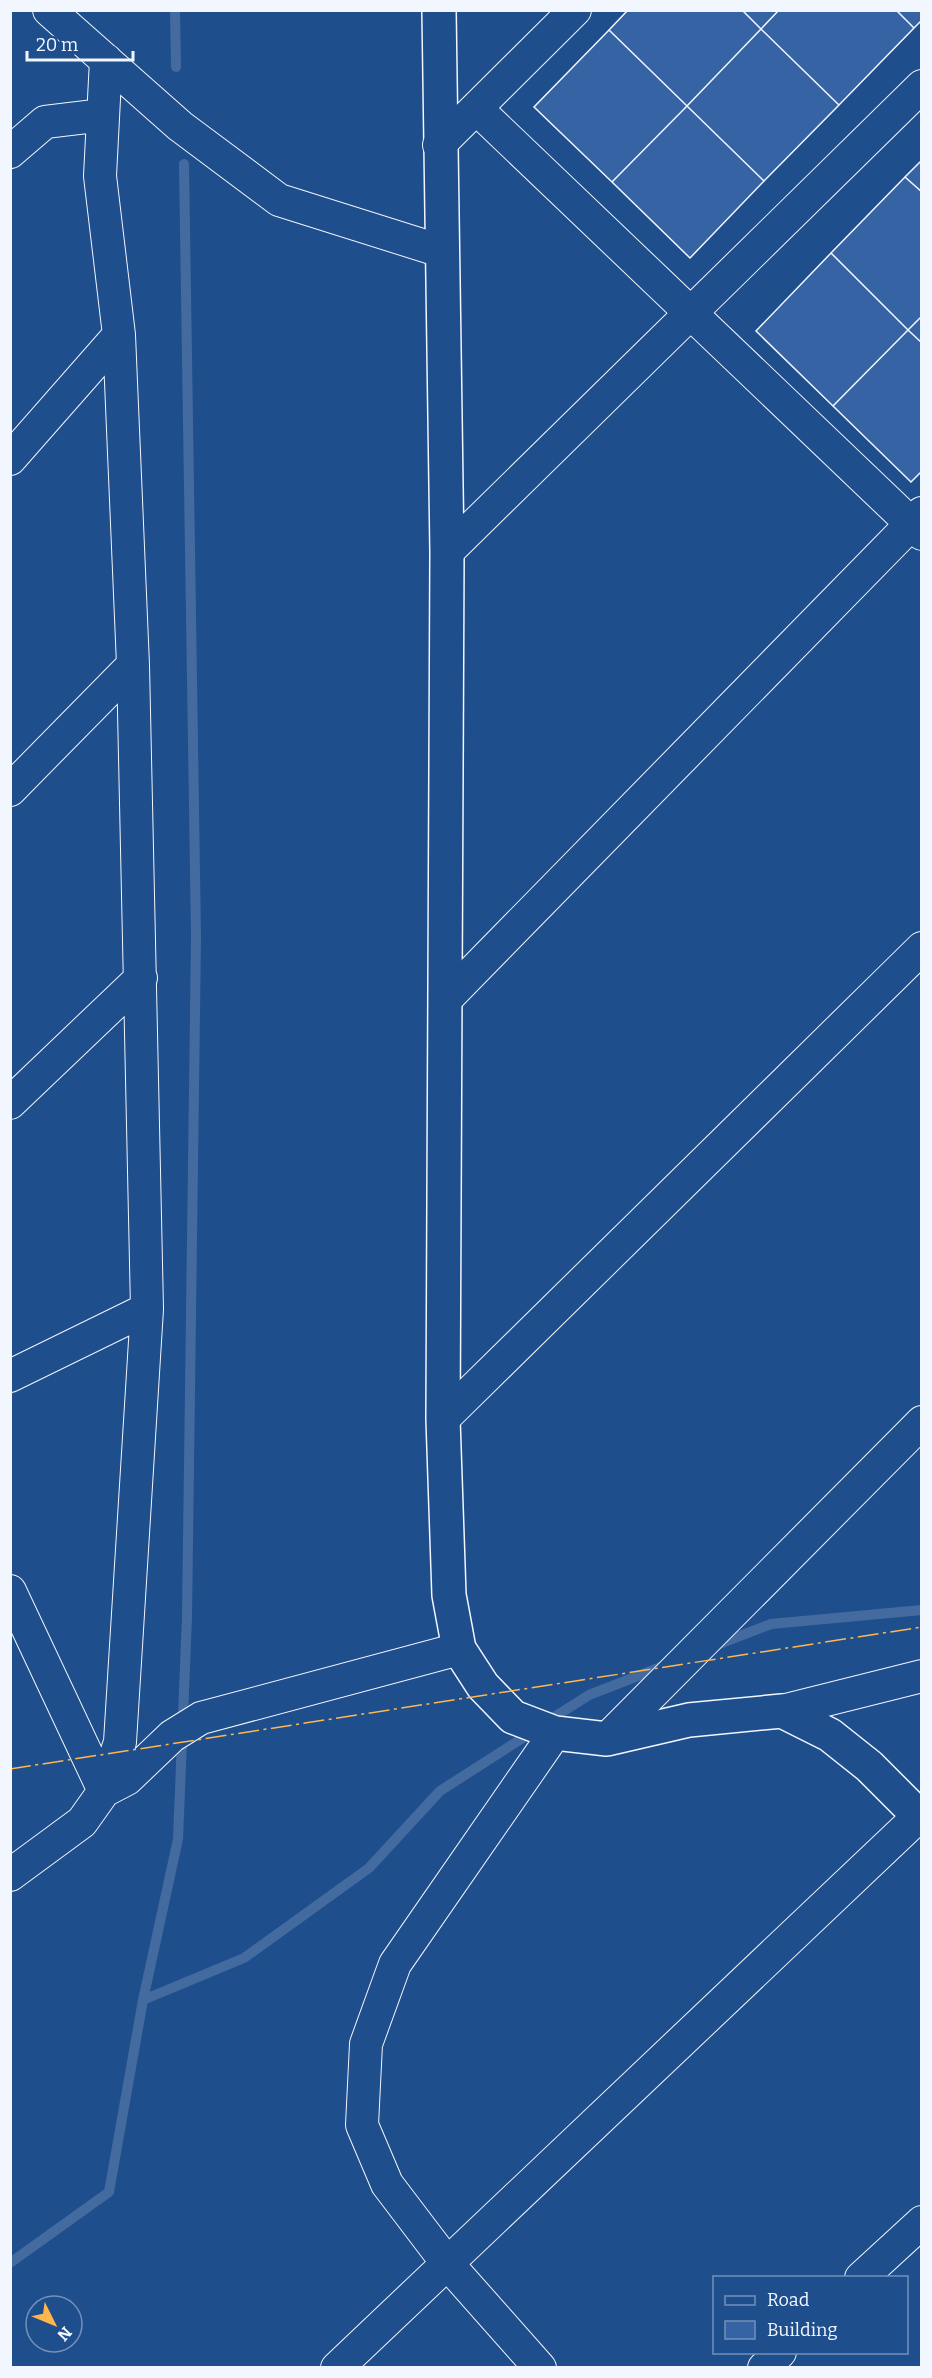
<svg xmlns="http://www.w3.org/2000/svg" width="932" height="2378" font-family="Bitter,serif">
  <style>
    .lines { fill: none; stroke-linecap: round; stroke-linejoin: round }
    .stream { stroke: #446ba0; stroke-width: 10 }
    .building { fill: #3563a3; stroke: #f2f6ff; stroke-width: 1.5 }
    .street-casing { stroke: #f2f6ff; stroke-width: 34 }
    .secondary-casing { stroke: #f2f6ff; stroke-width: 36 }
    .street { stroke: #1f4e8c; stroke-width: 32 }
    .secondary { stroke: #1f4e8c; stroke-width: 33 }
    .power { stroke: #ffb74d; stroke-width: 1.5; stroke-dasharray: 21 4.5 3 4.5; stroke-linecap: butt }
  </style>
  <rect width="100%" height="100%" fill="#1f4e8c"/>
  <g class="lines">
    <path class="stream" d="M175,10L176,67
      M714,1646L771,1624L922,1610
      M545,1723L589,1695L666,1665
      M143,2000L244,1958L369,1868L440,1791L532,1732
      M10,2263L109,2192L143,2000L178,1839L187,1617L196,937L184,164"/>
  </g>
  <path class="building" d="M628,10H742L761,29L687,106L609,30Z
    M742,10H779L761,29Z
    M779,10H896L914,28L839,105L761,29Z
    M896,10H922V20L914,28Z
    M761,29L839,105L764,181L687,106Z
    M609,30L687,106L612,182L534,107Z
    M687,106L764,181L690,258L612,182Z
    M922,160V192L905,177Z
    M905,177L922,192V316L908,330L831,253Z
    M831,253L908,330L833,406L756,331Z
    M922,316V343L908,330Z
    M908,330L922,343V471L911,482L833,406Z"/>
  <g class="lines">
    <defs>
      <path id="street" d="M49,10L180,126L279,200L441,251
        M478,110L922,534
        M439,145L575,10
        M10,152L45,122L103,115
        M10,459L119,335
        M447,552L922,86
        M10,790L133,665
        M446,999L922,513
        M10,1103L141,978
        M10,1376L147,1309
        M443,1419L922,948
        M10,1591L104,1791L127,1779L172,1736L201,1718L459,1649
        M782,1711L922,1676
        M607,1739L922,1422
        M10,1875L82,1822L104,1791L120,1742L147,1309L133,665L119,335L100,176L106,60
        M861,2278L922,2222
        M337,2368L919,1816
        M540,2368L447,2263L387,2184L362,2125L366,2044L395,1964L555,1733
        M764,2368L780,2352"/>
      <path id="secondary" d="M439,10L447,552L443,1419L449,1595L459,1649L483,1686L513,1717L555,1733L607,1739L689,1720L782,1711L830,1735L869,1766L922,1819"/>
    </defs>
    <use href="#street" class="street-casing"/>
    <use href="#secondary" class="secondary-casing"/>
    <use href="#street" class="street"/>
    <use href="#secondary" class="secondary"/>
    <path class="power" d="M10,1769L922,1627"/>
  </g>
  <rect width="932" height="2378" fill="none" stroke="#f2f6ff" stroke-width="24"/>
  <rect x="713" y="2276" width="195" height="78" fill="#1f4e8c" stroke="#7391ba" stroke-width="1.5"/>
  <rect x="725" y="2296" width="30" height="9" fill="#1f4e8c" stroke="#7391ba" stroke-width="1.5"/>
  <text x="767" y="2306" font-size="18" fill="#f2f6ff">Road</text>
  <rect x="725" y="2321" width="30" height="18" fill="#3563a3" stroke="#7391ba" stroke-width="1.5"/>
  <text x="767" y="2336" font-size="18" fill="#f2f6ff">Building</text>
  <g transform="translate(54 2324) rotate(133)"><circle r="28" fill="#1f4e8c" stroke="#7391ba" stroke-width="1.5"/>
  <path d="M0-4.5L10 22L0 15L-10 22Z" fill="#ffb74d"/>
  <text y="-9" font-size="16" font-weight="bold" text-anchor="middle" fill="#f2f6ff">N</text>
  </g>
  <path d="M27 51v9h106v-9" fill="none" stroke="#f2f6ff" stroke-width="3"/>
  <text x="36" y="51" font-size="18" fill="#f2f6ff" stroke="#1f4e8c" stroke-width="4.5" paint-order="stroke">20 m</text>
</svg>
